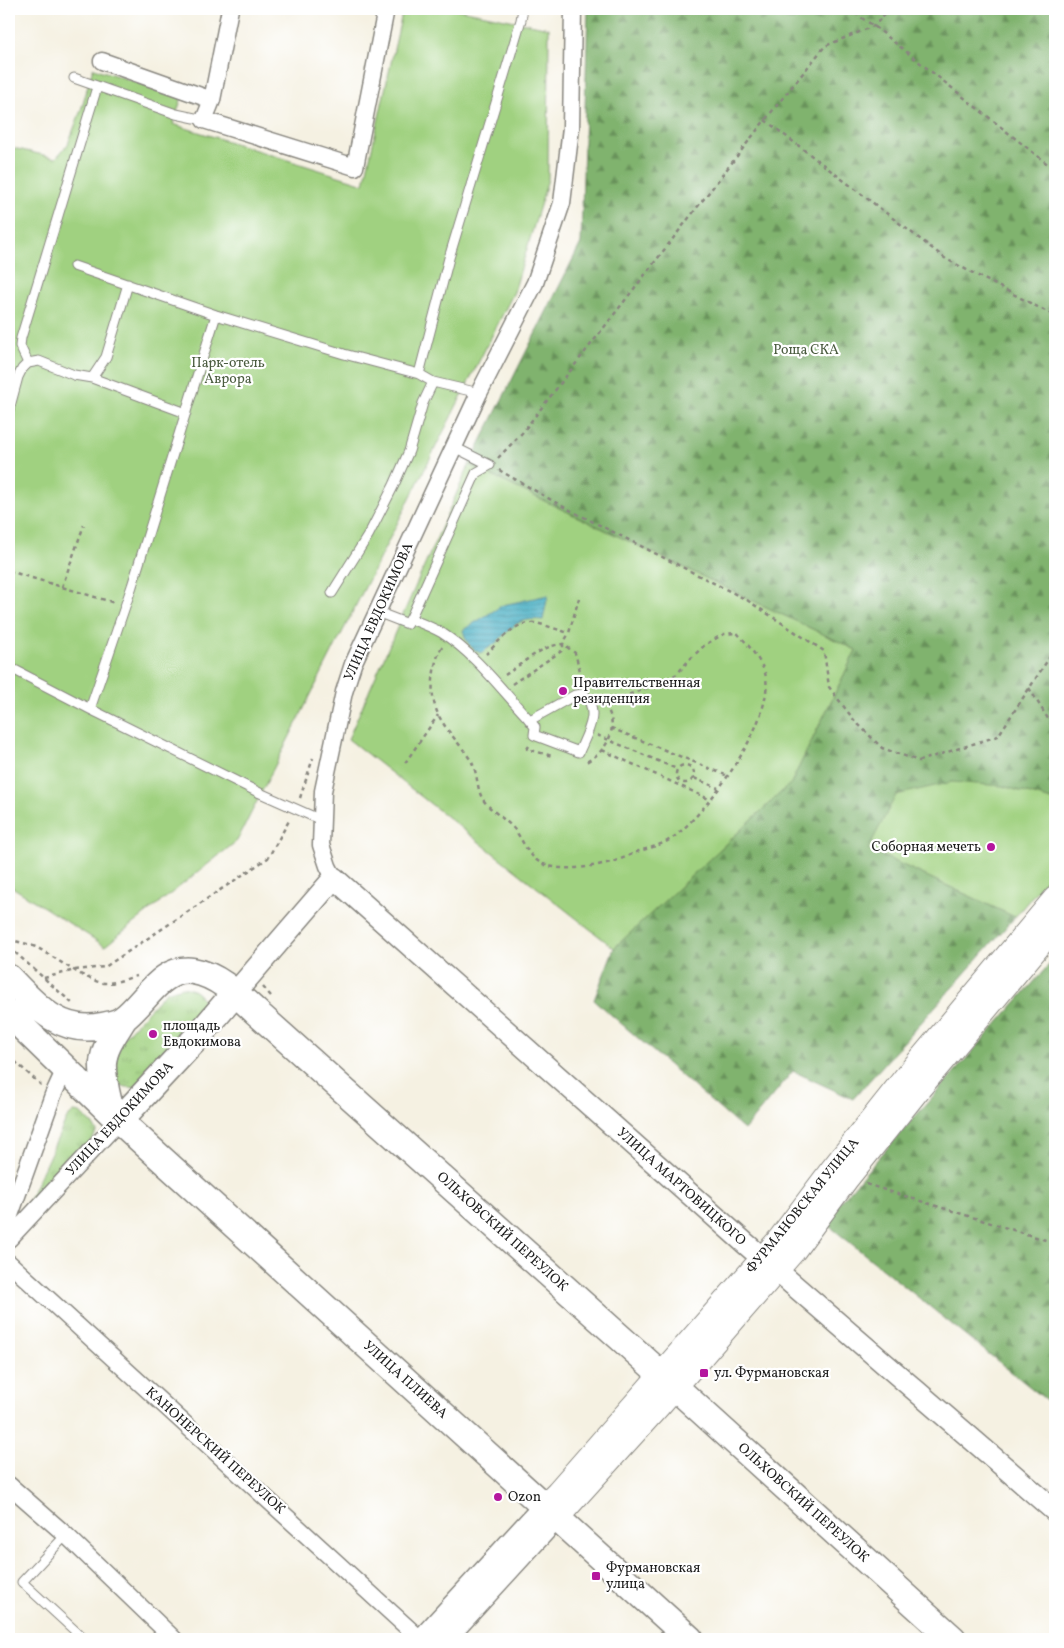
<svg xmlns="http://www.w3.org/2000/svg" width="1064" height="1648" font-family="Vollkorn,serif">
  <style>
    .grass { fill: url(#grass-tufts); stroke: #5e764e }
    .forest { fill: url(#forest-firs); stroke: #4e6845 }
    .green { fill: #a0d180; stroke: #5e764e }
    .water { fill: url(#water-rules); stroke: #30646f }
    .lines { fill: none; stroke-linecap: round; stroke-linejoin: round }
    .service-casing { stroke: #88867f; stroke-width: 11 }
    .minor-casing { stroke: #88867f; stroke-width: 19 }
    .tertiary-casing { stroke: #88867f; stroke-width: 24 }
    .secondary-casing { stroke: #88867f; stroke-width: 26 }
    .primary-casing { stroke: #88867f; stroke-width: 29 }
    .path { stroke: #88867f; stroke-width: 2.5; stroke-dasharray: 4 4; stroke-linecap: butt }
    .service { stroke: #fff; stroke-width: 9 }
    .minor { stroke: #fff; stroke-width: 16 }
    .tertiary { stroke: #fff; stroke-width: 21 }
    .secondary { stroke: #fff; stroke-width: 24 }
    .primary { stroke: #fff; stroke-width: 26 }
    .poi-dot { fill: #b5179e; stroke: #fff; stroke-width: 2 }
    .labels { text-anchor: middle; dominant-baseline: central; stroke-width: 4.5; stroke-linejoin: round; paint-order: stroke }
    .park-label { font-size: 14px; fill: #4a5b3f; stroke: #fff }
    .street-label { font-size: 14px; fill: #1c1c1c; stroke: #fff }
    .poi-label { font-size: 14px; fill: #1c1c1c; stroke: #fff; text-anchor: start }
  </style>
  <defs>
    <pattern id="grass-tufts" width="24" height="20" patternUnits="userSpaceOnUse" patternTransform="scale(1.25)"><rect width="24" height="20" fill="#a0d180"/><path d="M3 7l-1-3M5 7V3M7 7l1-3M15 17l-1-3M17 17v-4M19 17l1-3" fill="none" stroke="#89b36e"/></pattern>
    <pattern id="forest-firs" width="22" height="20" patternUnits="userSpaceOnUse" patternTransform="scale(1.25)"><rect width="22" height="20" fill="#80b36e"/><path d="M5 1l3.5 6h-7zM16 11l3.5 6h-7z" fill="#68915a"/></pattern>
    <pattern id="water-rules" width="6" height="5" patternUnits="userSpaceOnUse" patternTransform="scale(1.25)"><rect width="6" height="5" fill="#43adc2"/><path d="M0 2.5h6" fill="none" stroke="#378c9d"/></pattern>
  </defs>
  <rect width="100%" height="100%" fill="#fff"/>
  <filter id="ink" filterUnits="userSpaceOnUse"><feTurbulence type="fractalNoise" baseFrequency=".02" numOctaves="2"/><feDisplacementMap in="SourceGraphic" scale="10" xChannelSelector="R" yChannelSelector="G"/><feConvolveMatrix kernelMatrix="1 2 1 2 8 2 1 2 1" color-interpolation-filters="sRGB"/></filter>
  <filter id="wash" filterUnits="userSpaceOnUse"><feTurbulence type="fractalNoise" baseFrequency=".0096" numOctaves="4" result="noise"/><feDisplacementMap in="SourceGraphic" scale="20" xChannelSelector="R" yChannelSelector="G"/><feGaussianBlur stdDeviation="1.12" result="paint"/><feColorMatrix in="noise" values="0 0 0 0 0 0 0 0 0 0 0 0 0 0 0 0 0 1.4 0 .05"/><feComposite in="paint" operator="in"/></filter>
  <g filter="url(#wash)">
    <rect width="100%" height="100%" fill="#f5f1e2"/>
    <path class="grass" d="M182,987C195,988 204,996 205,1009L137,1087C128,1088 123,1087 116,1082V1045L166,992Z
      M74,1112L80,1113L93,1125L97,1131L93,1138L32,1209L27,1204L67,1118Z"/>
    <path class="forest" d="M588,9H1055V801L1002,786L868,849L1015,917L853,1099L793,1071L744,1130L594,1000L614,948L791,783L856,650L469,465L581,243Z
      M1055,958V1407L823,1221Z"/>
    <path class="green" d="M403,9H456L549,28L548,179L514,292L237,841L105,946L9,885V147L56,158L68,144L81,110L93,68L182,97L173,124L364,184Z
      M469,465L856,650L791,783L614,948L348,739Z
      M952,782L1002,786L1055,801V869L1015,917L868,849L896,795Z"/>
    <path class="water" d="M548,595L543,620C519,617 513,626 498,641C493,646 486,649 481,653C469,648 466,641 463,630L503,605Z"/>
  </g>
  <g filter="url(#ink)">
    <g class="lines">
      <defs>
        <path id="service" d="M74,78L176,114L204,120
          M74,266L216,315L344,354L419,374L433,382L479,393
          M28,363L20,346L21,338L97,87
          M419,374L449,258L521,20L523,9
          M92,378L106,357L128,284
          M9,410L18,377L22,369L28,363L39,361L74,375L92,378L186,413
          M332,593L369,534L394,485L409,451L423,403L433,382
          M377,612L408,624L476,473L490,465L454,447
          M410,619C421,623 432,627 442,633C475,654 500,688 527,717L535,727L534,735L579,752C587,733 601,712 584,694L575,695L530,720
          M9,667L90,709L260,793L321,820
          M90,709L132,586L216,315
          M66,1535L22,1582L84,1639"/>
        <path id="minor" d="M102,61L212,100L204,120L355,167L386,9
          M212,100L230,9
          M334,878L328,866L321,845L323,791L344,692L353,664L479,393L535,283L562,203L571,128L573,9
          M9,1218L53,1095L65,1069
          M9,1239L119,1121
          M9,1263L420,1639
          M9,1485L66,1535L174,1639"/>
        <path id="tertiary" d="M235,993L334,878L746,1244L1055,1511
          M422,1639L544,1506
          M445,1639L556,1518"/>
        <path id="secondary" d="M544,1506L558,1492L780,1239L832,1170L906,1077L1055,899
          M561,1513L659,1405L794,1250L847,1178L920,1087L1055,926"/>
        <path id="primary" d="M9,978C35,1005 60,1035 102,1026C108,1025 118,1023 123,1019C145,1003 161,966 193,971C218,975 238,995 256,1012L643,1358L953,1639
          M9,1014L111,1113L690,1639
          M111,1113C108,1098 102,1079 103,1063C104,1047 115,1033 123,1020
          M119,1121L200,1034L235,993"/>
      </defs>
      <use href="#service" class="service-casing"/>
      <use href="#minor" class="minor-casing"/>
      <use href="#tertiary" class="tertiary-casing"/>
      <use href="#secondary" class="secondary-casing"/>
      <use href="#primary" class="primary-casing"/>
      <path class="path" d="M848,9L874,26L1055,170
        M765,120L946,259L1055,316
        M498,458L522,433L765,120L825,46L874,26L889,9
        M499,470L560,505L747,600L824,651L829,687L854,720L882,748L919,761L998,736L1055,649
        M9,571L115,603
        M62,587L84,525
        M442,647C436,657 434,668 433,680C429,717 451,731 470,759C478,771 476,786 482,798C490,811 505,818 515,830C524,842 528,857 543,864C563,872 591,867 611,862C620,860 630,855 639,851C650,848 661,845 671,839C706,815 781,714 764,670C758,657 747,643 737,633L724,634L706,644L689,660L677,674L665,681L604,704C621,726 608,751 586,762
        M486,654C499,642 514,621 535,623C546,625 558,630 569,633
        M505,675C522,664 542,645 563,644L569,633L579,598
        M512,684L563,650V644L575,653L582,678L585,683
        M1029,688L1055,730
        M611,728L728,776
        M597,735L677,769
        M529,746L527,749L552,756
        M602,750L709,799
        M405,763L438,715
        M676 774a9 9 0 1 1 18 0a9 9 0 1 1-18 0Z
        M694,778L718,788
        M300,798L313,758
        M9,938C17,943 28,943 38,948C55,957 89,984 107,983C116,983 128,978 137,976
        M9,947L73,1004
        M44,978L75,970L105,967L268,858L290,819
        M263,987L271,996L269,998
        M9,1056L41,1085
        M866,1184L1055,1243"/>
      <use href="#service" class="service"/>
      <use href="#minor" class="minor"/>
      <use href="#tertiary" class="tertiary"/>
      <use href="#secondary" class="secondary"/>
      <use href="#primary" class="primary"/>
    </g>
  </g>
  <g class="poi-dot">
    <circle cx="563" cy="691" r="5"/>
    <circle cx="991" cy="847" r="5"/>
    <circle cx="153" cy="1034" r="5"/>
    <rect x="699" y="1368" width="10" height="10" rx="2.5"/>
    <circle cx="498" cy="1497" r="5"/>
    <rect x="591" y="1571" width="10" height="10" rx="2.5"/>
  </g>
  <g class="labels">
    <g class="park-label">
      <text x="806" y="350">Роща СКА</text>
      <text x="228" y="363">Парк-отель<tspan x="228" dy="16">Аврора</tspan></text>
    </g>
    <g class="street-label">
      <text transform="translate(379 612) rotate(-66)">УЛИЦА ЕВДОКИМОВА</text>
      <text transform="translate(120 1119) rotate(-47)">УЛИЦА ЕВДОКИМОВА</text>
      <text transform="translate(681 1187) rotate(42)">УЛИЦА МАРТОВИЦКОГО</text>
      <text transform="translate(803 1206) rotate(-51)">ФУРМАНОВСКАЯ УЛИЦА</text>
      <text transform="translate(502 1232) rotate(42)">ОЛЬХОВСКИЙ ПЕРЕУЛОК</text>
      <text transform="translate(405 1380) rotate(42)">УЛИЦА ПЛИЕВА</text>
      <text transform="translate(215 1451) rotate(42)">КАНОНЕРСКИЙ ПЕРЕУЛОК</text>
      <text transform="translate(803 1503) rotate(42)">ОЛЬХОВСКИЙ ПЕРЕУЛОК</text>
    </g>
    <g class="poi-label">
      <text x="573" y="683">Правительственная<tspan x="573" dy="16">резиденция</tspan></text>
      <text x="981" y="847" text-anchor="end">Соборная мечеть</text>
      <text x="163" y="1026">площадь<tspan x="163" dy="16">Евдокимова</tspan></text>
      <text x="714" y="1373">ул. Фурмановская</text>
      <text x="508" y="1497">Ozon</text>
      <text x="606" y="1568">Фурмановская<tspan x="606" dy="16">улица</tspan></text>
    </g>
  </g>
  <rect width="1064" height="1648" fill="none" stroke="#fff" stroke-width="30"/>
</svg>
